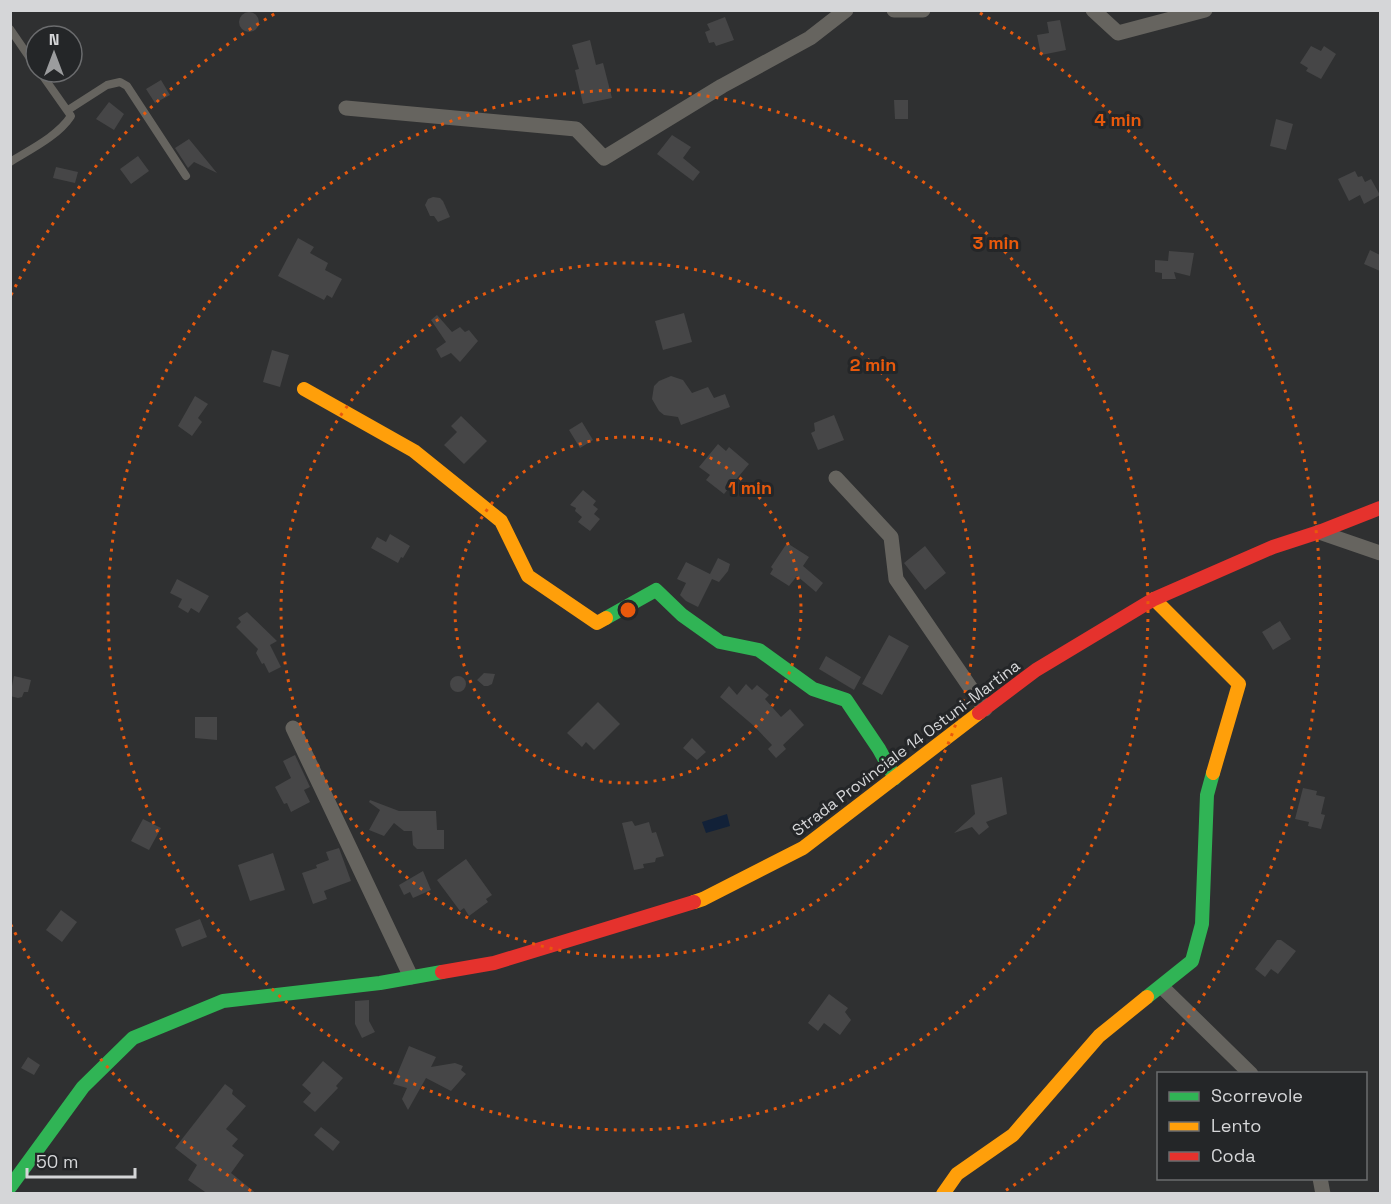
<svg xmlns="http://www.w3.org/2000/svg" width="1391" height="1204" font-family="'Space Grotesk',sans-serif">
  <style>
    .water { fill: #122138 }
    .building { fill: #464647 }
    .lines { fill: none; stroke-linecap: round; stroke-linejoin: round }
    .lane { stroke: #66645f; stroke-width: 8 }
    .street { stroke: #66645f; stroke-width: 15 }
    .fast { stroke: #30b455; stroke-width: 14 }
    .slow { stroke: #ff9f0a; stroke-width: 14 }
    .jam { stroke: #e5322d; stroke-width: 14 }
    .ring { fill: none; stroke: #e8590c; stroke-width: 3; stroke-dasharray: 3 6 }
    .labels { text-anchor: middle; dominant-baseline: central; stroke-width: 6; stroke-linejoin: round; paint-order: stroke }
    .street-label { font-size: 16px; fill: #d5d6d8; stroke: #242628 }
    .centre { fill: #e8590c; stroke: #242628; stroke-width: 3 }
    .ring-label { font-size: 18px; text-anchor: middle; font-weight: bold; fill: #e8590c; stroke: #242628; stroke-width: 6; stroke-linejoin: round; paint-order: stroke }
  </style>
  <rect width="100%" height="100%" fill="#2f3031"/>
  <path class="water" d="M727,814L730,826L706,833L702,822Z"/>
  <path class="building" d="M239 22a10 10 0 1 1 20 0a10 10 0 1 1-20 0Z
    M725,17L734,40L716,46L714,42L709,43L705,32L710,30L707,24Z
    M1060,20L1066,50L1041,55L1037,35L1049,33L1047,22Z
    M590,40L596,65L603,63L612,98L583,104L575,70L579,69L572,45Z
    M1311,46L1321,51L1324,46L1336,54L1321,79L1306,71L1308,68L1300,63Z
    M161,80L170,95L155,103L146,89Z
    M894,100H908V119H895Z
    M109,102L124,114L114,130L96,119Z
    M1276,119L1293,124L1286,150L1270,146Z
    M672,135L691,147L683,158L700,172L693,181L657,154Z
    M189,139L217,173L194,162L188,168L175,148Z
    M138,156L149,171L131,184L120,169Z
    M56,167L78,172L75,183L53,178Z
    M1355,171L1358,177L1362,176L1365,182L1371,179L1380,195L1364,204L1360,195L1349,201L1338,179Z
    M433,197L440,198L443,201L450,217L438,222L434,216H430L425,205L428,199Z
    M298,238L314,247L310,253L328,263L325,270L342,279L332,298L327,295L324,300L278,276Z
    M1370,250L1380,255V271L1364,264Z
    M1169,251L1194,253L1190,276L1174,272L1176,279H1162V273L1155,272V260L1168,261Z
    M684,313L692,342L663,350L655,321Z
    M437,315L452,332L460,327L465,332L469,330L478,341L460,362L451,353L441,358L436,349L446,342L431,320Z
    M272,350L289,355L280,387L263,382Z
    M671,376L683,380L692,393L708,387L714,398L725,394L730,407L681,425L678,417L664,415L659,411L652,399L654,386L659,381Z
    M195,396L208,404L198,418L202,422L192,436L178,426Z
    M834,415L844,440L818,450L811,433L815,431L814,423Z
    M461,416L487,441L464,464L444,445L457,432L451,426Z
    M582,422L593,440L580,448L569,430Z
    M718,444L726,451L729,447L749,464L724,494L706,480L710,475L699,467Z
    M583,490L596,501L593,505L598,509L594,514L600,519L590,531L578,522L582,517L575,511L576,508L570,505Z
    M390,534L410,546L403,558L401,557L398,563L371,548L377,537L386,542Z
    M787,543L809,557L803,566L823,583L816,592L797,576L789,586L770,574L773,569L771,567Z
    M925,546L946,573L925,590L904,563Z
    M718,558L730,564L728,571L719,582L712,579L698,607L686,601L680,595L686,583L677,579L686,562L710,574Z
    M177,579L209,596L199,613L191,608L188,613L178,607L182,599L170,593Z
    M247,612L277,641L270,645L281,667L269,673L264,663L262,664L256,653L258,649L236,627L241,622L238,618Z
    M1280,621L1291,639L1273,650L1262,632Z
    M889,635L909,646L882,695L862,684Z
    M826,656L861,677L854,690L819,669Z
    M484,673L495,674L492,684L488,686H484L477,680Z
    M14,676L31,680L28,692H24L22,697L18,698L10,696Z
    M450 684a8 8 0 1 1 16 0a8 8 0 1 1-16 0Z
    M746,684L752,690L757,685L769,695L765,699L781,717L790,709L804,725L783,745L786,749L776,758L768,749L772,745L754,726L720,697L729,686L737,695Z
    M598,702L620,724L594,750L586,742L582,747L567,733Z
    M195,717H217V740L195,738Z
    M692,738L706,752L697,760L683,748Z
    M295,755L310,787L304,790L310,802L291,812L287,803L284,804L275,787L291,778L283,761Z
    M1002,777L1007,814L986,822L989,827L979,835L972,827L954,833L975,814L971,785Z
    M1303,788L1317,791L1316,795L1325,797L1321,814L1325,815L1321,829L1308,826L1309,822L1295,819Z
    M370,800L399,811H436L437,830H444V849H417L413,845L412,831H404L394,823L384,836L369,830L380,810L369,802Z
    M143,819L161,828L149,850L131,841Z
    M632,821L635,826L649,822L652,833L656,832L664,856L656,858L655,862L643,864L644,868L634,870L622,823Z
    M339,848L351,881L324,891L327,899L313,904L302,873L317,868L316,865L329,860L326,852Z
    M273,853L285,890L250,901L238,865Z
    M466,859L492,895L486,899L488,902L469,916L464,908L460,911L437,880Z
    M423,871L431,890L413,898L410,892L404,895L399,885Z
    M61,910L77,922L62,942L46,930Z
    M200,919L207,937L182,947L175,929Z
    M1277,940H1281L1296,951L1278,974L1271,969L1265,977L1255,969Z
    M829,994L848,1008L845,1012L851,1020L840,1035L824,1023L818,1031L808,1023Z
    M369,1000V1021L375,1032L362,1038L355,1024V1001Z
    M409,1046L436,1057L431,1067L455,1063L463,1066L461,1070L466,1074L451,1091L426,1078L408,1110L402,1099L407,1088L393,1084Z
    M28,1057L40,1065L34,1075L21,1068Z
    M323,1061L343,1078L336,1086L338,1088L315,1112L303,1102L311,1093L302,1085Z
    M225,1084L233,1090L232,1094L246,1106L226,1129L238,1139L232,1146L244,1155L231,1173L257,1194H208L188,1180L197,1165L175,1148Z
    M321,1127L340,1142L333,1151L314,1135Z"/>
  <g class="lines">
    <path class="lane" d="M10,29L36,67
      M68,110L107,85L120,82L127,86L186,176
      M10,162C31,149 58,136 71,116L40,72"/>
    <path class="street" d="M894,10H923
      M1093,10L1118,33L1205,10
      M346,108L576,129L604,158L722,86L810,38L846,10
      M836,478L891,537L896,579L985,709
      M1319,532L1380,553
      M293,728L411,977
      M1162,987L1251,1074
      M1320,1178L1323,1194"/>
    <path class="fast" d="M606,618L656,590L682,615L720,642L759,650L813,689L846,700L879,749L895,778
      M1147,997L1192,961L1202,924L1207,795L1213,773
      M10,1187L83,1087L133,1038L223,1001L380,983L442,972"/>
    <path class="slow" d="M304,389L414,451L501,521L528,576L597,623L606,618
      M1154,599L1239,684L1213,773
      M694,902L703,899L803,848L979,713
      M943,1194L957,1174L1013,1135L1099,1036L1147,997"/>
    <path class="jam" d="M979,713L1036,670L1154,599L1273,547L1319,532L1380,508
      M442,972L494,963L694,902"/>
  </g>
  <g class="ring">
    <circle cx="628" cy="610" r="173"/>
    <circle cx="628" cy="610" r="347"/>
    <circle cx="628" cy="610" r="520"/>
    <path d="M251 1191A693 693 0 0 1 11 925M11 295A693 693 0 0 1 276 13M980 13A693 693 0 0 1 1005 1191"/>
  </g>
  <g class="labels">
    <g class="street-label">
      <text transform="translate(906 748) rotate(-37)">Strada Provinciale 14 Ostuni-Martina</text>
    </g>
  </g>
  <circle cx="628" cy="610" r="9" class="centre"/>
  <g class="ring-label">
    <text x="1118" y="126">4 min</text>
    <text x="996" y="249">3 min</text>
    <text x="873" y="371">2 min</text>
    <text x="750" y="494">1 min</text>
  </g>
  <rect width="1391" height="1204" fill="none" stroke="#d5d6d8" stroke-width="24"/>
  <rect x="1157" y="1072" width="210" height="108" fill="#242628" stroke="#6b6c6e" stroke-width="1.5"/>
  <rect x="1169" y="1092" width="30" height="9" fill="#30b455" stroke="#6b6c6e" stroke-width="1.5"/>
  <text x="1211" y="1102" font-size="18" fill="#d5d6d8">Scorrevole</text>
  <rect x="1169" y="1122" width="30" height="9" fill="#ff9f0a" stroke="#6b6c6e" stroke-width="1.5"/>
  <text x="1211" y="1132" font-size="18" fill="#d5d6d8">Lento</text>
  <rect x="1169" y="1152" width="30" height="9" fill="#e5322d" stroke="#6b6c6e" stroke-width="1.5"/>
  <text x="1211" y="1162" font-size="18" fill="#d5d6d8">Coda</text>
  <g transform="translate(54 54)"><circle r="28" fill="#242628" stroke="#6b6c6e" stroke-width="1.5"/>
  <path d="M0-4.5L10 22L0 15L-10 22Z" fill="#9b9c9e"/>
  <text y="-9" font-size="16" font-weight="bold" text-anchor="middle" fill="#d5d6d8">N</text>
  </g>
  <path d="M27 1168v9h108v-9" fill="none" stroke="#d5d6d8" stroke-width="3"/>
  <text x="36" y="1168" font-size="18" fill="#d5d6d8" stroke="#242628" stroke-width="4.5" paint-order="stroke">50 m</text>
</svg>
